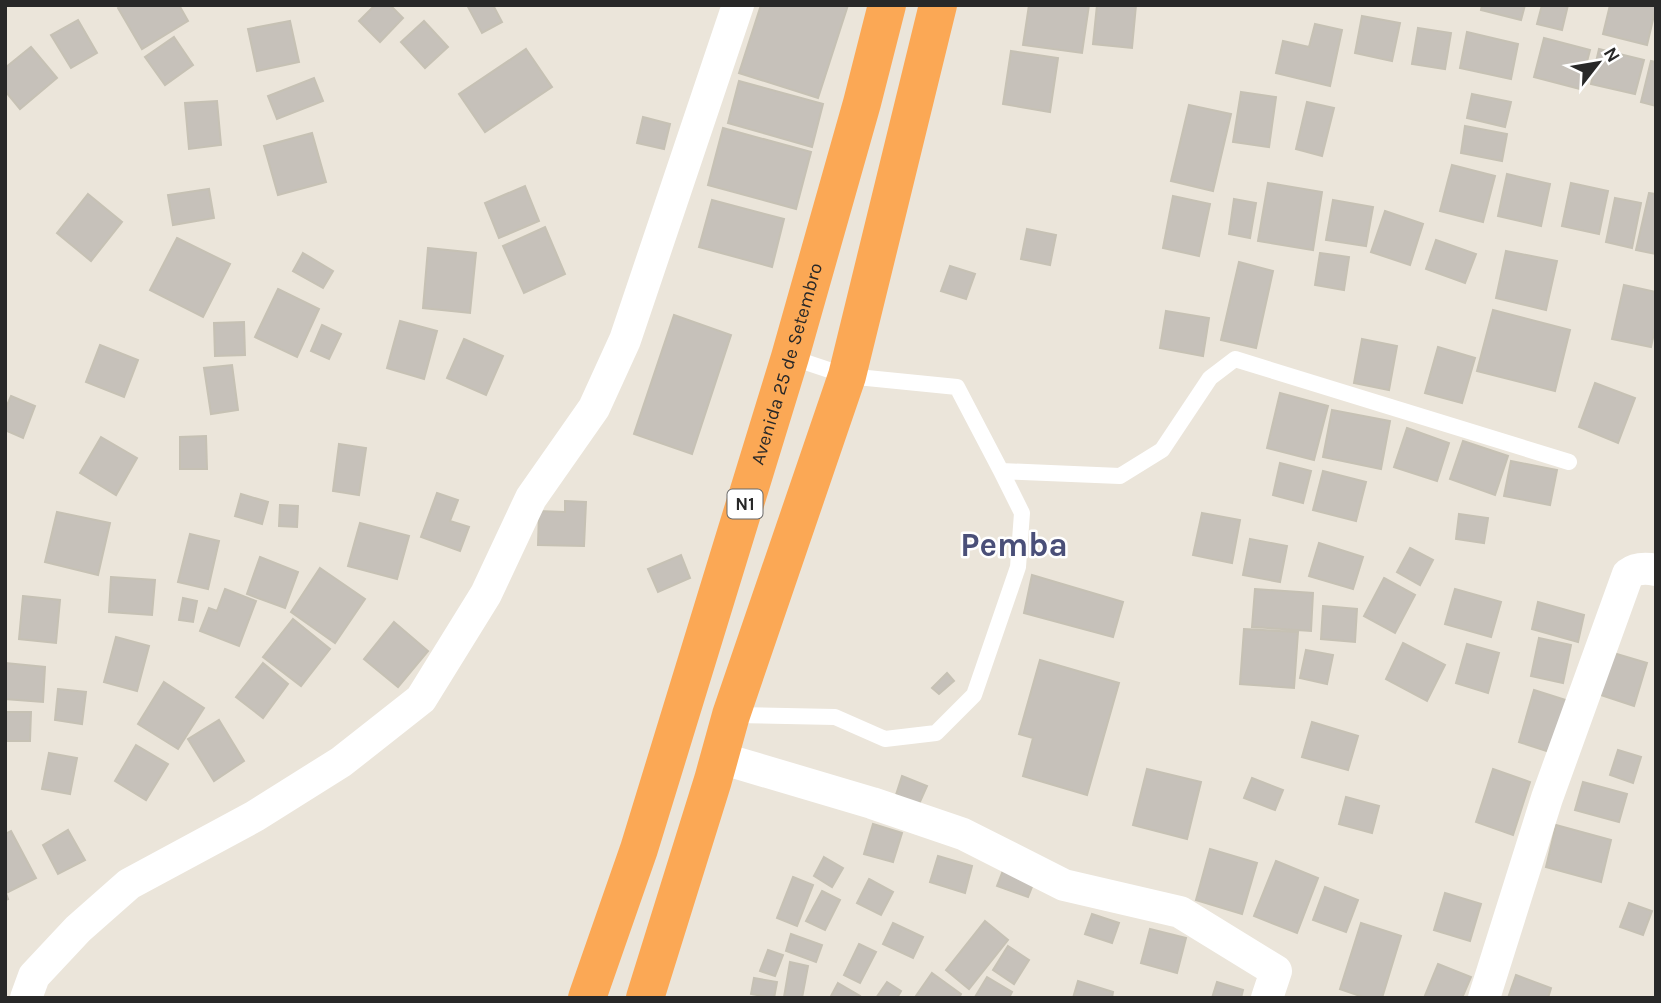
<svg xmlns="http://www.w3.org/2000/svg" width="1661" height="1003" font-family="Karla,sans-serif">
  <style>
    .building { fill: #c6c1ba; stroke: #c6c1b4; stroke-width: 2 }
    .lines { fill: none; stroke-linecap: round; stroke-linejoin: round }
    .lane { stroke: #fff; stroke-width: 16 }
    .street { stroke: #fff; stroke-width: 32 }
    .highway { stroke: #fba855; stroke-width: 38 }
    .labels { text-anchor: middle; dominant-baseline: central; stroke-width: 5; stroke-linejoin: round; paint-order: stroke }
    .shield { fill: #fff; stroke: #686868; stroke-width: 2 }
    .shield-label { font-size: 18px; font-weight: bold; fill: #282828 }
    .street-label { font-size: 19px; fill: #282828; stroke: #fff }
    .town-label { font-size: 33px; font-weight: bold; fill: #4a4f78; stroke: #fff }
  </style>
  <rect width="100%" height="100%" fill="#ebe5da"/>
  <path class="building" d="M122,5H179L188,21L142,49L118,8Z
    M375,5H390L403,18L380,42L359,21Z
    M467,5H493L502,22L482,33Z
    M761,5H848L818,98L739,73Z
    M1029,5H1089L1082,53L1023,45Z
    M1097,5H1136L1132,48L1093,44Z
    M1482,5H1525L1521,20L1481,10Z
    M1542,5H1568L1562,30L1537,24Z
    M1610,5H1649L1656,7L1647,45L1603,34Z
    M1362,16L1400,23L1392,61L1355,53Z
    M78,20L97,53L71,68L51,35Z
    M290,21L299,62L257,71L248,29Z
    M424,21L448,47L425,68L401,42Z
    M1315,24L1342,30L1330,86L1276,73L1283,41L1309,47Z
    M1418,28L1451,33L1445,69L1412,64Z
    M1467,32L1518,44L1511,79L1460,68Z
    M174,37L193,65L165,85L145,57Z
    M1544,38L1590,50L1580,89L1534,77Z
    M31,47L57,78L20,109L5,91V68Z
    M526,49L552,87L485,132L459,94Z
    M1599,49L1644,60L1635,94L1591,84Z
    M1011,51L1058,58L1050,112L1003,104Z
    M1651,61L1656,62V106L1641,102Z
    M314,78L323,101L277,119L268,96Z
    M739,81L823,104L812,147L728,123Z
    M1241,92L1276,97L1269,147L1233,142Z
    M1472,94L1511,102L1505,127L1467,118Z
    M217,101L221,145L189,149L185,103Z
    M1307,102L1334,108L1322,156L1296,149Z
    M1189,105L1231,114L1213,191L1171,181Z
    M643,117L670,124L664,149L637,143Z
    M1465,126L1507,134L1502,161L1461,153Z
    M723,128L811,152L796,209L708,185Z
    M312,133L326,182L278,195L264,146Z
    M1452,165L1495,176L1483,222L1440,211Z
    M1507,174L1550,184L1541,226L1498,216Z
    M1268,183L1322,192L1313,250L1258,241Z
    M1571,183L1608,191L1599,234L1562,226Z
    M525,186L539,221L499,238L485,203Z
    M209,189L214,218L173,225L168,195Z
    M1649,193L1656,194V254L1636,250Z
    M88,194L122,222L91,261L57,233Z
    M1173,196L1210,204L1199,256L1163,248Z
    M1615,198L1641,203L1632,248L1606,242Z
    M1234,199L1256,203L1250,238L1229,234Z
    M712,200L784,219L772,267L699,247Z
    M1333,200L1373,207L1366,246L1326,240Z
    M1385,211L1423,224L1410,265L1371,252Z
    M545,227L565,274L524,293L503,246Z
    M1027,229L1056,235L1050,265L1021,259Z
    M177,238L230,264L203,317L150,290Z
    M1436,240L1476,254L1465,283L1426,269Z
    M428,248L476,253L470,313L423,308Z
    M1506,251L1557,261L1546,310L1496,298Z
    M303,253L333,271L323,288L293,271Z
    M1320,253L1349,257L1344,290L1315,285Z
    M1239,262L1273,271L1256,348L1221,340Z
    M950,266L975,274L966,299L941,291Z
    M1624,285L1656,292V324L1651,347L1612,339Z
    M278,289L319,309L297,357L255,337Z
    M1493,310L1570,330L1555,391L1477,371Z
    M1166,311L1209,318L1203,356L1160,348Z
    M674,315L731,335L692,454L634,434Z
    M400,321L437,331L424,379L387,368Z
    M244,322L245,355L215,356L214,323Z
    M322,325L341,334L329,359L311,351Z
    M464,339L503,356L486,395L447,378Z
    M1362,339L1397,346L1389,390L1354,383Z
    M100,345L138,360L124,397L86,382Z
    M1438,347L1475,358L1462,403L1425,393Z
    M232,365L238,410L211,414L204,368Z
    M1595,383L1635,398L1618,443L1579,427Z
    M1280,393L1328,406L1314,460L1267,448Z
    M11,396L35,406L23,438L5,430V410Z
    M1332,410L1390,421L1381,469L1323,457Z
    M1407,428L1449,443L1437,481L1394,467Z
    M206,436L207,469H180V437Z
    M101,437L137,458L116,495L80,473Z
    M1463,441L1508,456L1495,495L1450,479Z
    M339,444L366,448L359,495L333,491Z
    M1511,461L1557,470L1550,505L1504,496Z
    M1280,463L1311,471L1303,503L1273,495Z
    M1323,471L1366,482L1356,521L1313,510Z
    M437,493L458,500L450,521L469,527L460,551L421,537Z
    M241,494L268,502L262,524L235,516Z
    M565,501L586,502L584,546L538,545L539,511L565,512Z
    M280,505L298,506L297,527L279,526Z
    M57,512L110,523L98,575L45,562Z
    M1202,513L1240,520L1232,563L1193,555Z
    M1459,514L1488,518L1484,543L1456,539Z
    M360,523L409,536L397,579L348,566Z
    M190,534L219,541L208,589L178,582Z
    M1250,539L1287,546L1280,582L1243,575Z
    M1319,543L1363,557L1353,589L1309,576Z
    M1410,548L1433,560L1420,585L1397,572Z
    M681,555L690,578L658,592L648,569Z
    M260,557L298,572L285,608L247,594Z
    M320,568L365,599L335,643L291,612Z
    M1032,575L1123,602L1113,637L1024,613Z
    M111,577L155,580L152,615L109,612Z
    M1384,578L1415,595L1395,633L1364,616Z
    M225,589L256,601L239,646L200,631L209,608L217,611Z
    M1255,589L1313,593L1311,631L1252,627Z
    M1455,589L1501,602L1491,637L1445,624Z
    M23,596L60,600L56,643L19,639Z
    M183,598L197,601L193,622L179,620Z
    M1538,602L1584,615L1578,642L1532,629Z
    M1323,606L1357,609L1355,642L1321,639Z
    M293,619L330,649L301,686L263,657Z
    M394,622L428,651L398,687L364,659Z
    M1244,629L1298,632L1294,688L1240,684Z
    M116,637L149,646L137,691L104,682Z
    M1539,638L1571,645L1563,683L1531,676Z
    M1403,643L1445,665L1427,701L1386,679Z
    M1467,644L1499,653L1488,693L1456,683Z
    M1306,650L1333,655L1327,684L1300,678Z
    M1610,652L1647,663L1634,706L1598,694Z
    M1040,660L1119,683L1087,795L1023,776L1033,738L1019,734Z
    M5,663L45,667L43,702L5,699Z
    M263,663L288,684L263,718L236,697Z
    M947,673L954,681L939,694L932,688Z
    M164,682L204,708L178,749L138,724Z
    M58,689L86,692L82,724L55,720Z
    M1534,690L1578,704L1562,756L1519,742Z
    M5,712H31L30,741H5Z
    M219,720L244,761L214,781L188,739Z
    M1312,722L1358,736L1348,770L1302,757Z
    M136,745L168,764L146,800L115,781Z
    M1618,750L1641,757L1633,783L1610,775Z
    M49,753L77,758L70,794L42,789Z
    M1147,769L1201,782L1187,839L1133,825Z
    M1493,769L1530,782L1513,835L1476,822Z
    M902,776L927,786L919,804L896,795Z
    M1252,778L1283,790L1275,810L1244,798Z
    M1583,782L1627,794L1619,822L1575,810Z
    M1346,797L1379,806L1372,833L1339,824Z
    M873,824L902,833L893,862L864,854Z
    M1556,825L1611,840L1601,882L1546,867Z
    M68,830L85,860L58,874L43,845Z
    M11,831L36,878L6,893L8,899L5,900V834Z
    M1210,849L1257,863L1242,914L1196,900Z
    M938,856L972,866L965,893L930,882Z
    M824,857L843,868L832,887L814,876Z
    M1276,861L1318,878L1297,933L1254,916Z
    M1004,868L1035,879L1028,897L997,886Z
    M793,877L813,885L797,926L777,918Z
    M869,879L893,892L881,915L857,903Z
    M1325,887L1358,900L1346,932L1313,920Z
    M822,891L840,900L825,930L806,921Z
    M1445,893L1481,904L1470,941L1434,930Z
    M1629,903L1652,911L1643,935L1620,927Z
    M1092,914L1119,923L1112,943L1085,934Z
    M985,921L1008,940L969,989L946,970Z
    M893,923L923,937L913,958L883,944Z
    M1361,923L1401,936L1382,998H1366L1340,989Z
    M1150,929L1186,938L1177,973L1141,963Z
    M791,934L822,945L816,962L786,951Z
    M859,944L876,952L860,983L844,975Z
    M1008,946L1029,960L1014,984L993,970Z
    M768,950L783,955L775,976L760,971Z
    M790,962L808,966L802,998L784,997Z
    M1438,964L1471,977L1462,998H1424Z
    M932,973L961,994L959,998H918L916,996Z
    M1516,975L1551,988L1548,998H1508Z
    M987,977L1012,992L1009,998L975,997Z
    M754,978L777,982L774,998L751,994Z
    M1078,981L1113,992L1112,998H1073Z
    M887,982L901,991L897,998H876Z
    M1217,982L1243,990L1241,998H1212Z
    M838,983L860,996L859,998H830Z"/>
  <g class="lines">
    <path class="lane" d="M1001,471L1120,476L1162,450L1210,378L1235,359L1569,462
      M732,715L835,717L885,739L936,733L974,695L1018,567L1022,513L1001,471L957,387L847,376L790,357"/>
    <path class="street" d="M720,758L872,803L963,834L1064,885L1180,912L1276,971L1267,998
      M26,998L34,976L78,929L129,884L255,816L341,762L421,699L486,594L531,498L594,408L625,340L738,5
      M1484,998L1547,798L1628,574C1636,568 1646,568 1656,570"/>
    <g class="highway">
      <path id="s1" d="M587,998L639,849L790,357L862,103L887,5"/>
      <path d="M645,998L713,780L731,715L847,376L938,5"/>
    </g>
  </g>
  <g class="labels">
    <rect class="shield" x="727.5" y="489.5" width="35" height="29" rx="5"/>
    <g class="shield-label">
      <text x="745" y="504">N1</text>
    </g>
    <g class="street-label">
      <text stroke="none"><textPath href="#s1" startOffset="665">Avenida 25 de Setembro</textPath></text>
    </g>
    <g class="town-label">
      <text x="1014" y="545">Pemba</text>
    </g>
  </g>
  <rect width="1661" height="1003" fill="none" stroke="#282828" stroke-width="14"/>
  <g transform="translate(1598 63) rotate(59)" stroke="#ffffff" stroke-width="5" paint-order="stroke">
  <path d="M0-5L12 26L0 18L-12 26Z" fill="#282828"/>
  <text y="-10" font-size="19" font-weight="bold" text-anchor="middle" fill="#282828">N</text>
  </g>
</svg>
